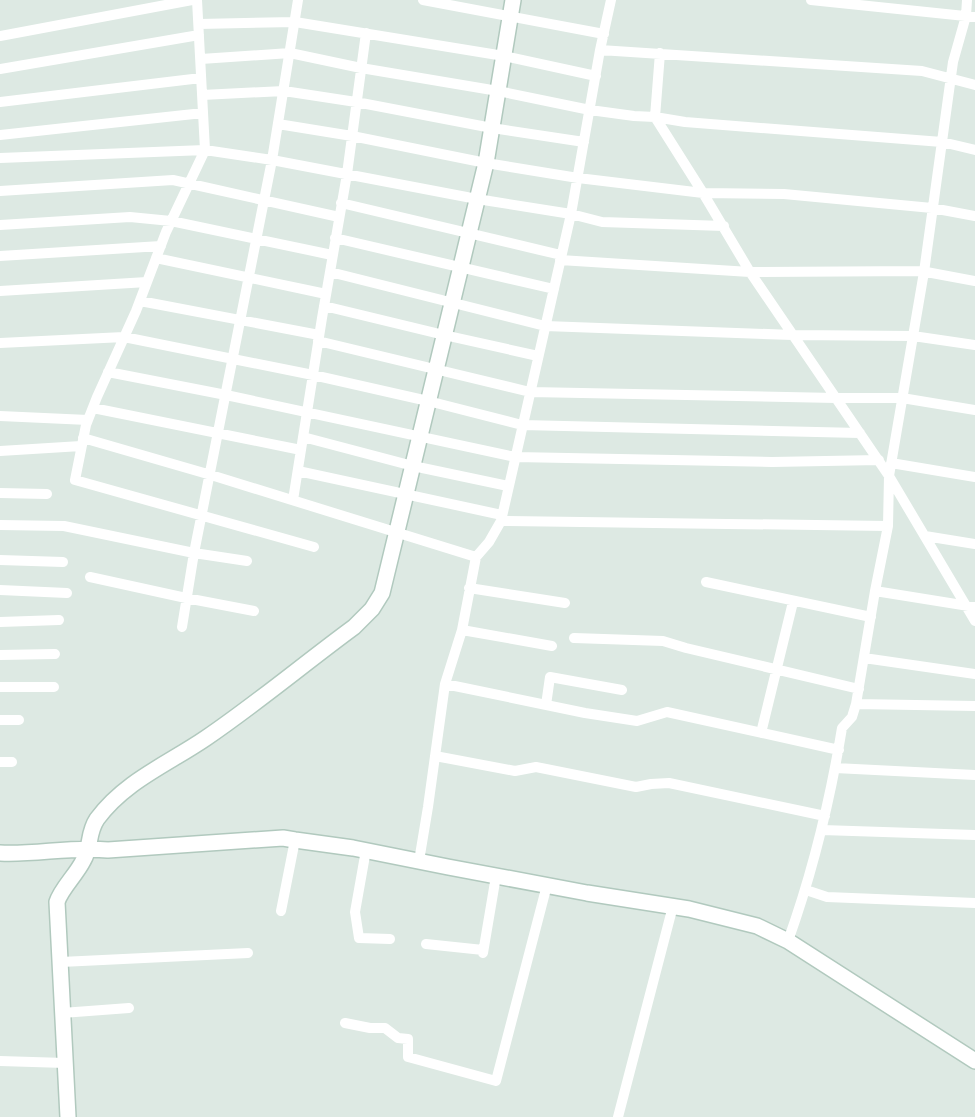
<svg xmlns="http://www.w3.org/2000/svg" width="975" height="1117" font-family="Mulish,sans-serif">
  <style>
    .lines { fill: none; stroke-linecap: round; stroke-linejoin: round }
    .secondary-casing { stroke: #b1c9be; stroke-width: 18 }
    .street { stroke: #fff; stroke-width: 10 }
    .secondary { stroke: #fff; stroke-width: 15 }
  </style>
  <rect width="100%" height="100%" fill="#dde9e3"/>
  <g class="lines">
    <defs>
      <path id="secondary" d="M0,853C36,855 72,846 108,850L283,838L295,840L353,848L448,867L587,893L689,909L757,926L788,941L975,1061
        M68,1117L57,902C61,889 76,875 83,861C92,846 87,834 97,819C125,781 168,764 206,738C256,704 305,663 354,627L372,609L382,593L486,163L513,0"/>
    </defs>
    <use href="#secondary" class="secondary-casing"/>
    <path class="street" d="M197,0L205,150L166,232L136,311L97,397L86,425L75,480L314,547
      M423,0L604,34
      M811,0L975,17
      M199,24L295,22L504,56L596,76
      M0,36L192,0
      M600,50L922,71L975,85
      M660,53L655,117L703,193L750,272L889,476L975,621
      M201,59L290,53L361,68L498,91L590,110L634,116L655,117L685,122L942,142L975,150
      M0,69L199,35
      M202,95L284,91L356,102L492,128L584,142
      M0,102L201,78
      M278,124L352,136L486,163L578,178L703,193L784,194L932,208L975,216
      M0,135L203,113
      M0,158L205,150L272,160L477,199L571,214L602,222L724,226
      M0,191L173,180L339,217
      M341,203L561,255
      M0,225L130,217L171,221L332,255
      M335,238L554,289
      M0,256L161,246
      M156,258L326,294
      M560,260L750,272L921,271L975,281
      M330,272L545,326L793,335L913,336L975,345
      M0,291L147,282
      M140,301L319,335
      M324,306L444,335L538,356
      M318,341L530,392L836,398H902L975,410
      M0,343L124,337L313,375L428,401L522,425L860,433
      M108,372L226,395L515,457L772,462L879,460
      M93,408L301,450
      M0,416L88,420
      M303,437L413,466L508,486
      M83,438L211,475L476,557
      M0,451L81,446
      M891,463L975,477
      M298,471L502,515
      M0,493L47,494
      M293,500L322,318L347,174L366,33
      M501,521L888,526
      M0,525L64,526L194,553L247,561
      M925,536L975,544
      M0,560L63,562
      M90,577L186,598L254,611
      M706,582L871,617
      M469,588L565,603
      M0,590L67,593
      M875,591L975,607
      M0,622L59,620
      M182,627L194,553L272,160L298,0
      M462,630L552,646
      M574,638L663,641L686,648L859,689
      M0,655L55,654
      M864,658L975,674
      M445,684L585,713L637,721L667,712L839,750
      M0,687H54
      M856,704L975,706
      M546,705L550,677L622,690
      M0,720H19
      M761,733L793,602
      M435,756L515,771L536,767L636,787L651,784L669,783L825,816
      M0,762H12
      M835,768L975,775
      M822,830L975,835
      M366,850L355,912L359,938L390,939
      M419,861L428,807L445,684L462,630L476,557L489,542L501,521L571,214L600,50L611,0
      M806,890L827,897L975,903
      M281,911L295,840
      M788,941C813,871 830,801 842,728L852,717L856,704L875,591L888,526L889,476L924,272L953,62L966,16L967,0
      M426,944L483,950
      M483,953L496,876
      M61,962L248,953
      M62,1013L129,1008
      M345,1023L370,1028H385L398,1038L408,1039V1057L496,1081L547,885
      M0,1061L65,1063
      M618,1117L673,906"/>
    <use href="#secondary" class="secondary"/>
  </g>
</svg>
